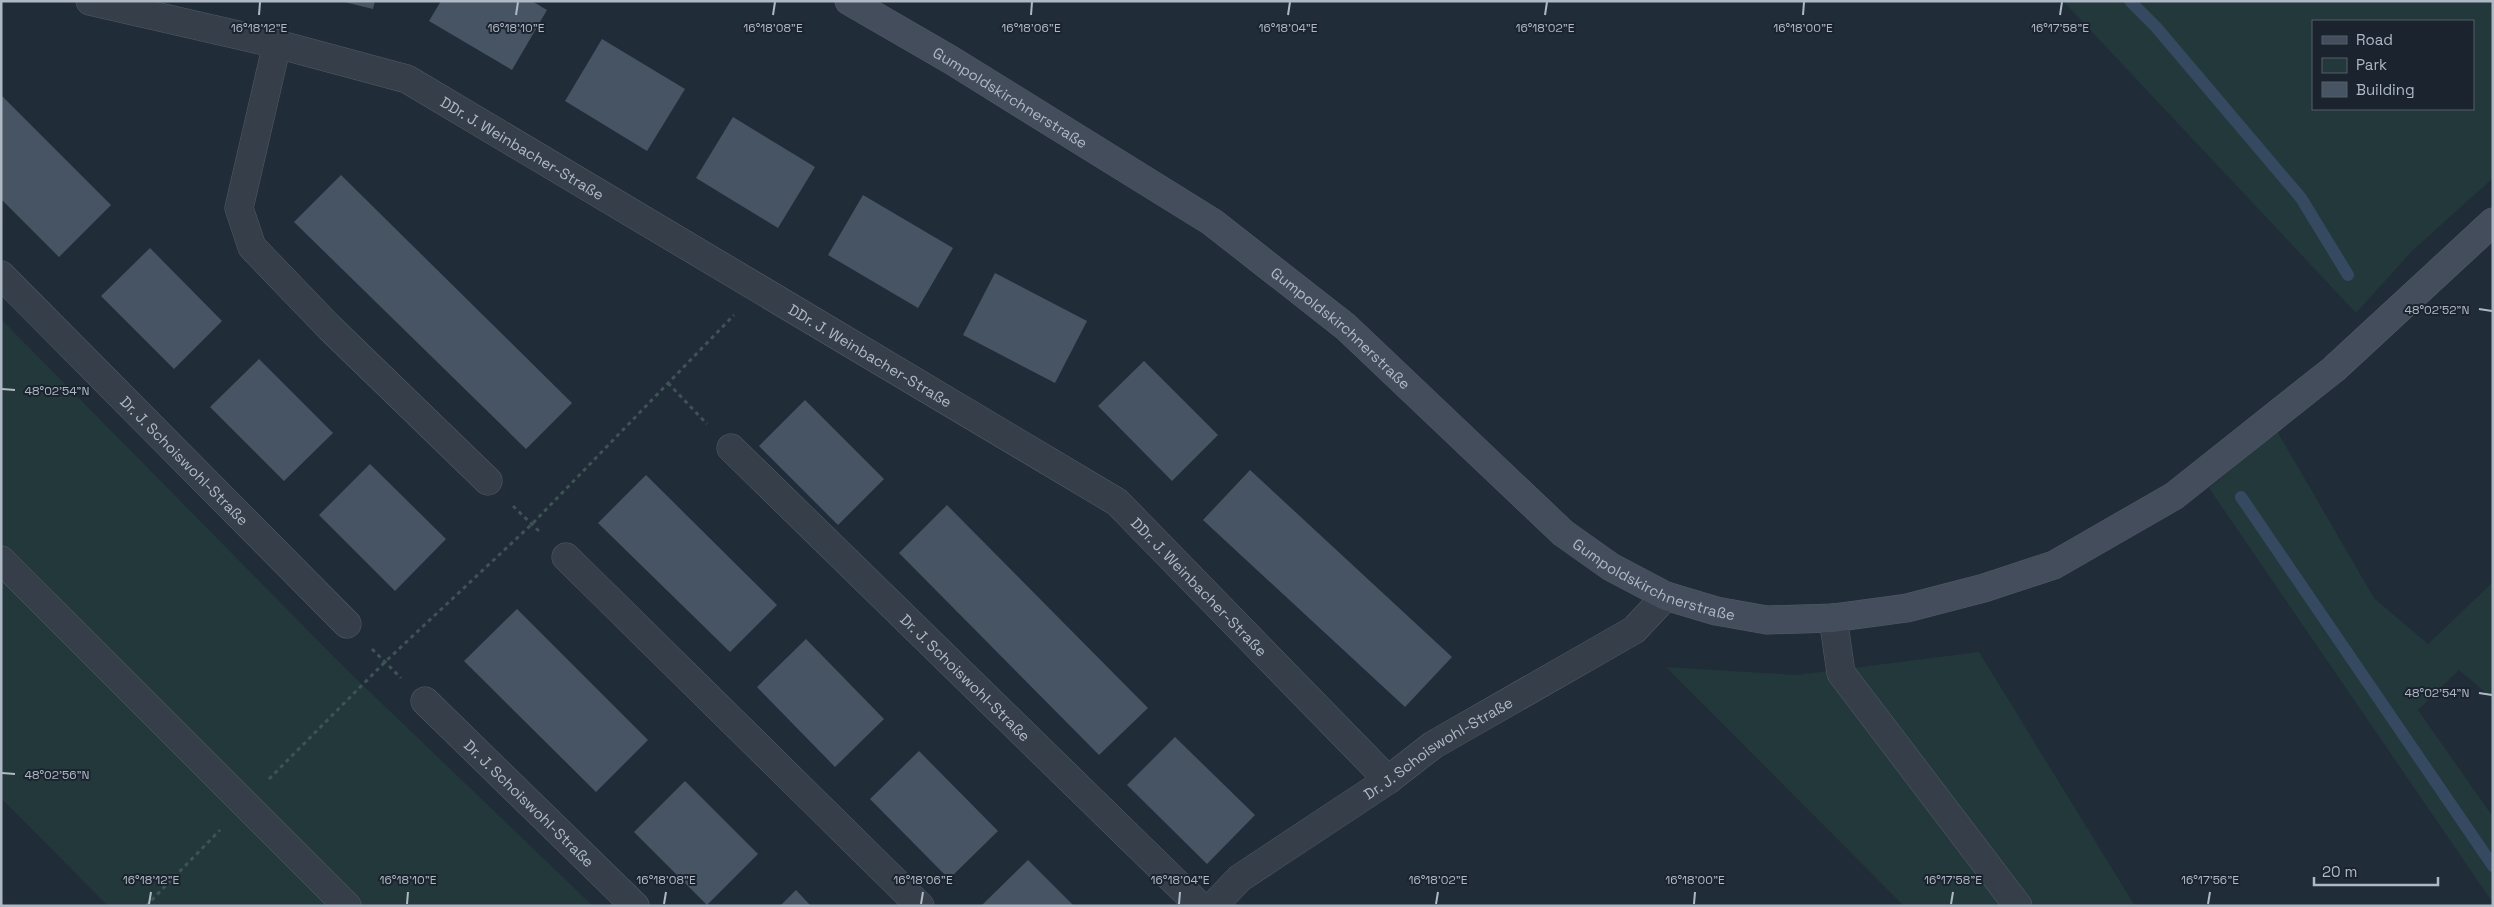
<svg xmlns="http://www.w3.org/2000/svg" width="2494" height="907" font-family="'Space Grotesk',sans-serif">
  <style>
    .green { fill: #23383a; fill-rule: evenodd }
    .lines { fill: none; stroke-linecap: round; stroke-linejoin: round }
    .stream { stroke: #354960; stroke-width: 12 }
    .building { fill: #475463 }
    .street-casing { stroke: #525c67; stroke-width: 29 }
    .secondary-casing { stroke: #525c67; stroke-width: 29 }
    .path { stroke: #3e5454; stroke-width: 3; stroke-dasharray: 4 4; stroke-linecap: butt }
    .street { stroke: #353e49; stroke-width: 28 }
    .secondary { stroke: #434d5c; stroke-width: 28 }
    .ticks { fill: none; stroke: #afb9c6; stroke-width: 2 }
    .labels { text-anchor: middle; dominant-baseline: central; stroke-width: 4; stroke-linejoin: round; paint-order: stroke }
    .street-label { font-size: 15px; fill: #afb9c6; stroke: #1a232e }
    .ticks-label { font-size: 12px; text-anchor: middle; fill: #afb9c6; stroke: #1a232e; stroke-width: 4; stroke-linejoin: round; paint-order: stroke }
  </style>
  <rect width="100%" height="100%" fill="#212c39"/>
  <path class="green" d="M2063,1H2493V178L2412,251L2356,313ZM2313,21H2473V109H2313Z
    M1,319L347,670L593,906H108L1,798Z
    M2277,431L2374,598L2428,644L2493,582V699L2459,670L2418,710L2493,817V903L2209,488Z
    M1979,652L2135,906H1904L1666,667L1797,675Z"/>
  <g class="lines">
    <path class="stream" d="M2130,1L2156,27L2301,198L2348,275
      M2241,497L2493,866"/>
  </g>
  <path class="building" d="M340,1H375L373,9Z
    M441,1H532L547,10L512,70L429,21Z
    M602,39L685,89L647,151L565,101Z
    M1,95L111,205L59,257L1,199Z
    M733,117L815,167L778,228L696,178Z
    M341,175L572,403L526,449L294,222Z
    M863,195L953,248L918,308L828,255Z
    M150,248L222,321L174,369L101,296Z
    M995,273L1087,321L1055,383L963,335Z
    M259,359L333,433L284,481L210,407Z
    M1144,361L1218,435L1172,481L1098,406Z
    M805,400L884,479L838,525L759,446Z
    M370,464L446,539L395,591L319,515Z
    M1250,470L1452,657L1405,707L1203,520Z
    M646,475L777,605L730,652L598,523Z
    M947,505L1148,708L1099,755L899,553Z
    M517,609L648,740L596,792L464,661Z
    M806,639L884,719L835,767L757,687Z
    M1175,737L1255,815L1207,864L1127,785Z
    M919,751L998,831L949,879L870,799Z
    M685,781L758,854L707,905L634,832Z
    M1028,860L1074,906H981Z
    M796,890L811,906H780Z"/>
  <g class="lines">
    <defs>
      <g id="street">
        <path id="s1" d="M90,1L277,44L407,79L1117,502L1388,780"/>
        <path d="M277,44L239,208L252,247L330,328L488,481"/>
        <path id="s2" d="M1,275L347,624"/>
        <path id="s3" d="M731,448L1200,906"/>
        <path d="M566,557L920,906"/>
        <path d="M1,560L347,906"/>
        <path d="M1833,618L1841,673L2018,906"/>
        <path id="s4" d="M425,701L635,906"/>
        <path id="s5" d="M1213,906L1240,878L1388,780L1433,745L1634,630L1666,596"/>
      </g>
      <g id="secondary">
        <path id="s6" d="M849,1L951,60L1212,222L1346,327L1563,533L1611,567L1666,596L1716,611L1767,620L1833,618L1907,608L1984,588L2054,565L2174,496L2334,369L2493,222"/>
      </g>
    </defs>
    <use href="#street" class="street-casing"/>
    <use href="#secondary" class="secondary-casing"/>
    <path class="path" d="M668,383L707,424
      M513,506L541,533
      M372,649L401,678
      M269,779L385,662L532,524L734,315
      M146,906L220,830"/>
    <use href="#street" class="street"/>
    <use href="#secondary" class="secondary"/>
  </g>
  <path class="ticks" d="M259,15L260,2M516,15L518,2M773,15L775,2M1031,15L1032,2M1288,15L1290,2M1545,15L1547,2M1803,15L1804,2M2060,15L2062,2M2479,309L2492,311M2,389L15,390M2479,693L2492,695M2,773L15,774M149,904L151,892M407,904L408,892M664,904L666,892M921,904L923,892M1179,904L1180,892M1436,904L1438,892M1694,904L1695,892M1951,904L1953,892M2208,904L2210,892"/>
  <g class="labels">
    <g class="street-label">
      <text stroke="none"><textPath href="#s6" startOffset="188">Gumpoldskirchnerstraße</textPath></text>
      <text stroke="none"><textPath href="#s1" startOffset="461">DDr. J. Weinbacher-Straße</textPath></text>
      <text stroke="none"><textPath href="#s6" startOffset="592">Gumpoldskirchnerstraße</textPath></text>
      <text stroke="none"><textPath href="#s1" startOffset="866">DDr. J. Weinbacher-Straße</textPath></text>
      <text stroke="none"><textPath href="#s2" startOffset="261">Dr. J. Schoiswohl-Straße</textPath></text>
      <text stroke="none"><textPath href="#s6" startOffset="998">Gumpoldskirchnerstraße</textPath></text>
      <text stroke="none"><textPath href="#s1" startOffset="1271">DDr. J. Weinbacher-Straße</textPath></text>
      <text stroke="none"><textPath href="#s3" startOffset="328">Dr. J. Schoiswohl-Straße</textPath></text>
      <text stroke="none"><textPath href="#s5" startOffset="276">Dr. J. Schoiswohl-Straße</textPath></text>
      <text stroke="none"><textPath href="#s4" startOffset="146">Dr. J. Schoiswohl-Straße</textPath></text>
    </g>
  </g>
  <g class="ticks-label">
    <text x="259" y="32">16°18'12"E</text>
    <text x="516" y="32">16°18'10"E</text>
    <text x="773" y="32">16°18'08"E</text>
    <text x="1031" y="32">16°18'06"E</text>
    <text x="1288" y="32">16°18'04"E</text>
    <text x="1545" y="32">16°18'02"E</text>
    <text x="1803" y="32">16°18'00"E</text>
    <text x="2060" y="32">16°17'58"E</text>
    <text x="2437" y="314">48°02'52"N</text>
    <text x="57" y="395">48°02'54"N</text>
    <text x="2437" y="697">48°02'54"N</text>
    <text x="57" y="779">48°02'56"N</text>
    <text x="151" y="884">16°18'12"E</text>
    <text x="408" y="884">16°18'10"E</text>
    <text x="666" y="884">16°18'08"E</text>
    <text x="923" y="884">16°18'06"E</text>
    <text x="1180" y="884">16°18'04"E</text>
    <text x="1438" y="884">16°18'02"E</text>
    <text x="1695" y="884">16°18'00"E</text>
    <text x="1953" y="884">16°17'58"E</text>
    <text x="2210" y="884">16°17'56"E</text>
  </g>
  <rect width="2494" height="907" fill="none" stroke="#afb9c6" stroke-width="5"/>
  <rect x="2312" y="20" width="162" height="90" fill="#1a232e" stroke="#565f6b"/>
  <rect x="2322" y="36" width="25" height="8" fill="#434d5c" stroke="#565f6b"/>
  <text x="2356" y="45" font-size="15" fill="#afb9c6">Road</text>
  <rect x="2322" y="58" width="25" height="15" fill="#23383a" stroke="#565f6b"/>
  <text x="2356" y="70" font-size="15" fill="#afb9c6">Park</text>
  <rect x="2322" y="82" width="25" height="15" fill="#475463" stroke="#565f6b"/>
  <text x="2356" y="95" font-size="15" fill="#afb9c6">Building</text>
  <path d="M2314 877v8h124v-8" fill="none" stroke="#afb9c6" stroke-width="2.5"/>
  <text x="2322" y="877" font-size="15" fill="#afb9c6" stroke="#1a232e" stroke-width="4" paint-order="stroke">20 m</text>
</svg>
